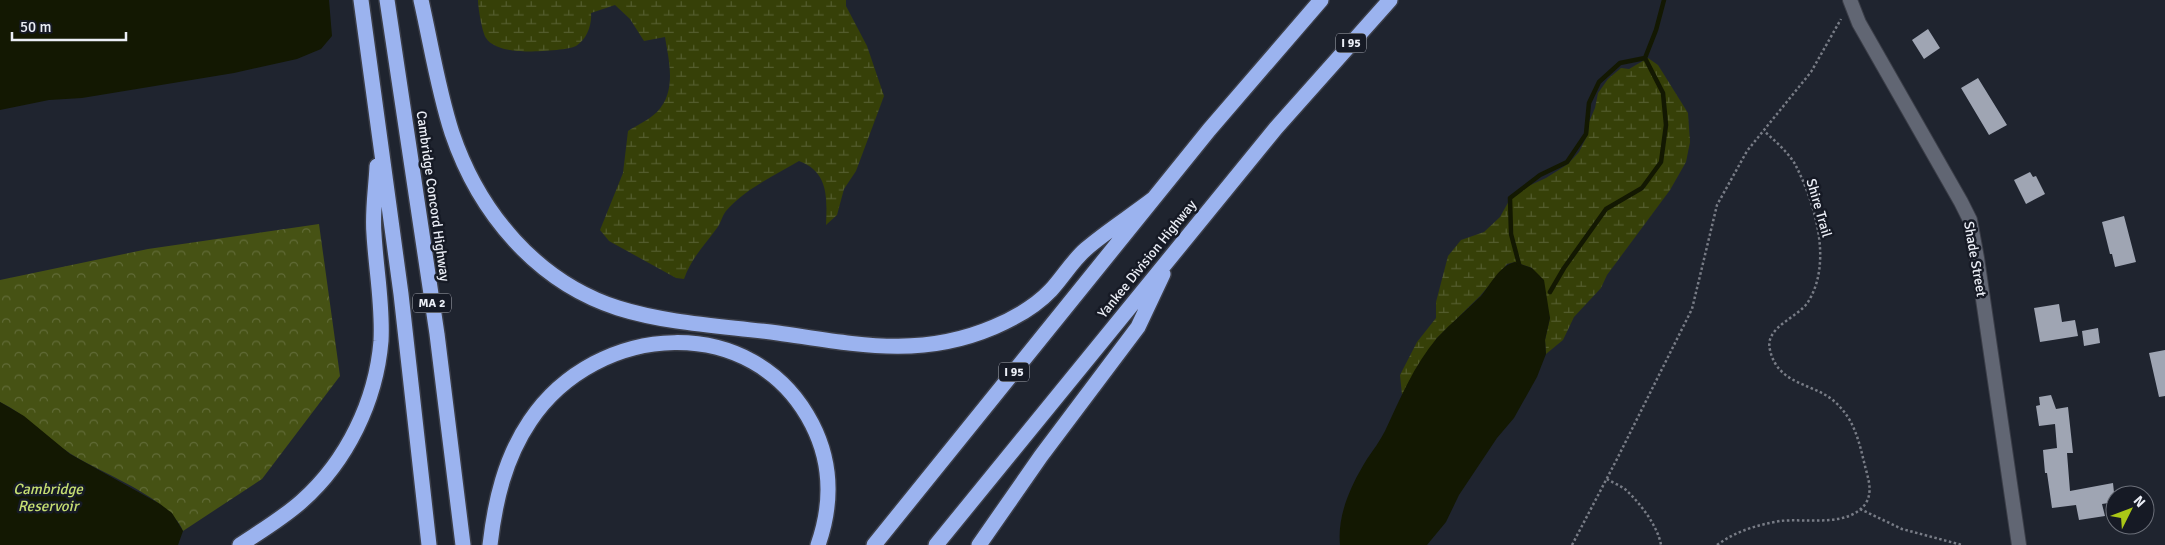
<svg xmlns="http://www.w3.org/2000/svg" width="2165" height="545" font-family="Signika,sans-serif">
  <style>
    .forest { fill: url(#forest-crowns) }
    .wetland { fill: url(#wetland-marsh) }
    .water { fill: #131802 }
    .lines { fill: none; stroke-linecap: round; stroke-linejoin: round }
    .stream { stroke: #131802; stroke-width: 4.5 }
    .building { fill: #9fa5b3 }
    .minor-casing { stroke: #3b3e48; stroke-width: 16 }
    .motorway-casing { stroke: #3b3e48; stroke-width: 18 }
    .path { stroke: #787c86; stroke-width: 2.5; stroke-dasharray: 2.5 2.5; stroke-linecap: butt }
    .minor { stroke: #616673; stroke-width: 14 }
    .motorway { stroke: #9bb3ef; stroke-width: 15 }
    .labels { text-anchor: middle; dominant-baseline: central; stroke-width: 5; stroke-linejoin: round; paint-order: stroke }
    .shield { fill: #161a25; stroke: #abaeb7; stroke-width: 1 }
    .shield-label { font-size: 12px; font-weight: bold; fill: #ebeef6 }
    .street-label { font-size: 14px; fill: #ebeef6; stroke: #161a25 }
    .water-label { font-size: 15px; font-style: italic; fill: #c6de72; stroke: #161a25 }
  </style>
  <defs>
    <pattern id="forest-crowns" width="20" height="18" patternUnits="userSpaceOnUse" patternTransform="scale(1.25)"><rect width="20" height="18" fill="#465214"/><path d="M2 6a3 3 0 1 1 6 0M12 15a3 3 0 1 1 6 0" fill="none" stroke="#616b37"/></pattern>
    <pattern id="wetland-marsh" width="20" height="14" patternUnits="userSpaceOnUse" patternTransform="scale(1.25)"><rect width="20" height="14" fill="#364008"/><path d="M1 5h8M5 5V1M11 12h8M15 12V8" fill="none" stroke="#535c2d"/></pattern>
  </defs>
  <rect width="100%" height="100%" fill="#1f242f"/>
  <path class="forest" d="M319,224L340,376L262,479L183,531C170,498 101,473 71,454C46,438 27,415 0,402V280L148,249Z"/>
  <path class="wetland" d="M478,0H846V6L867,46L884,96L856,171L844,189L837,215L826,225C827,198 829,172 799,161C774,176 746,188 726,211C722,216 721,223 717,228C704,246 692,257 684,279L676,278L609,241L600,230L623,173L628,131C637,125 649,120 657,112C677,91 669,62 665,37L644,41L630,19L615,5L591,13C592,25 587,39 576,46C567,51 520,53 510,50C502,49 490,45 486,38C482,32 478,7 478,0Z
    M1648,58L1658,65L1688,113L1690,142L1686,162L1670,190L1607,275L1601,288L1574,317L1563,340L1546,354L1545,340L1550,318L1532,268L1515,262L1507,264L1480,296L1437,338L1416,369L1402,395L1400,375L1417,342L1436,318V302L1448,256L1461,240L1484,232L1500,217L1510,199L1524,188L1546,178L1568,164L1579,152L1588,134L1589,122L1595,108L1598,93L1608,79L1621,68L1629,69Z"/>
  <path class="water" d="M0,0H329L332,36L321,49L297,59L234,73L82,98L49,100L0,110Z
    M1515,262L1532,268L1544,280L1550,318L1545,340L1546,354L1537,377L1514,418L1497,438L1459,495L1446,522L1427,545H1340C1337,515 1351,485 1367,459C1373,450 1380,441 1385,431C1400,399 1414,365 1437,338C1451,323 1467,310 1481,296C1491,284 1499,266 1515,262Z
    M0,402L24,416L70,454L160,504L172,513L183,531L178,545H0Z"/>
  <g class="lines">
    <path class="stream" d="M1519,264L1511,234L1510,198L1540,175L1567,162L1586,134L1589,103L1599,82L1620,63L1645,58L1656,30L1664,0
      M1550,292L1564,268L1606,209L1642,188L1661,162L1666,125L1663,93L1645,58"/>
  </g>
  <path class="building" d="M1928,29L1940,48L1924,59L1912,40Z
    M1978,78L2007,125L1989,135L1961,88Z
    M2030,172L2033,177L2036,176L2045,194L2026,204L2014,180Z
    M2124,216L2136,262L2115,267L2112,254H2110L2102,222Z
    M2059,304L2062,322L2075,320L2078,336L2040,342L2034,308Z
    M2098,328L2100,343L2084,346L2082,331Z
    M2165,350V396L2159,397L2149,353Z
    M2051,395L2056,409L2068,407L2073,453H2067L2070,491L2113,483L2115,502L2102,504L2105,516L2079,520L2076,505L2052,508L2047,473H2045L2043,450L2057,448L2055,424L2039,426L2036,406L2040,405L2039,397Z"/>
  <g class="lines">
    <defs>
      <path id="minor" d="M1850,0L1859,23L1961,202L1970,220L1977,258L2019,545"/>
      <path id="motorway" d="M361,0L401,294L429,545
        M387,0L437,334L463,545
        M421,0C431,44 438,90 452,133C479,213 537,282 618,308C669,324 725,326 778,333C855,344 919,359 994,327C1015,318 1036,306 1051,290C1063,277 1073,260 1086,249C1107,231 1131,216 1153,199
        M240,545C261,531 283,518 302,501C347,461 376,401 381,341C383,305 376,270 374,234C372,212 376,188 377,166
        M490,545C495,501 505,458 530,421C597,321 754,311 812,424C832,463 832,505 818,545
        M874,545L1209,130L1321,0
        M936,545L1276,128L1390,0
        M979,545L1041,456L1138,327L1163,274"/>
    </defs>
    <use href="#minor" class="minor-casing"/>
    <use href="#motorway" class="motorway-casing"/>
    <path class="path" d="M1607,479C1613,483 1622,486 1627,491C1641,504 1658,527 1661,545
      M1860,509L1902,529L1962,545
      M1572,545L1617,459L1692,309L1717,205L1747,151L1811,72L1841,19
      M1717,545C1736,531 1757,525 1780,521C1806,518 1849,528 1866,503C1873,491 1868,478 1865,466C1859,442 1855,420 1835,402C1815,383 1778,386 1770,350C1764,327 1798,318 1808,302C1833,262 1815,203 1795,164C1787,151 1775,141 1764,131"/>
    <use href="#minor" class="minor"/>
    <use href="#motorway" class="motorway"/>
  </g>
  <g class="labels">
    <g class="shield">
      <rect x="1336" y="33.5" width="30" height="19" rx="4"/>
      <rect x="413" y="293.5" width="38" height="19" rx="4"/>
      <rect x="999" y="362.5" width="30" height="19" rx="4"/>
    </g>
    <g class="shield-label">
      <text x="1351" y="43">I 95</text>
      <text x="432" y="303">MA 2</text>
      <text x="1014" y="372">I 95</text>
    </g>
    <g class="street-label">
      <text transform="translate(433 196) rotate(82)">Cambridge Concord Highway</text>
      <text transform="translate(1819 208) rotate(74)">Shire Trail</text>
      <text transform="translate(1147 259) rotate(-51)">Yankee Division Highway</text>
      <text transform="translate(1975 259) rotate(80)">Shade Street</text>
    </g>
    <g class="water-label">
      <text x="48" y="489">Cambridge<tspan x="48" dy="17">Reservoir</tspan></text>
    </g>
  </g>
  <g transform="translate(2130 510) rotate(48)"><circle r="24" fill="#161a25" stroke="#6b6f79"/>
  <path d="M0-4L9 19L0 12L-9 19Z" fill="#aac717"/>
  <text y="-8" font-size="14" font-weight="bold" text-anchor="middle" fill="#ebeef6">N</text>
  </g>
  <path d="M12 32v8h114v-8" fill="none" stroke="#ebeef6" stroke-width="2.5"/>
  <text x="20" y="32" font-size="15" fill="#ebeef6" stroke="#161a25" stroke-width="4" paint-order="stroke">50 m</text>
</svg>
